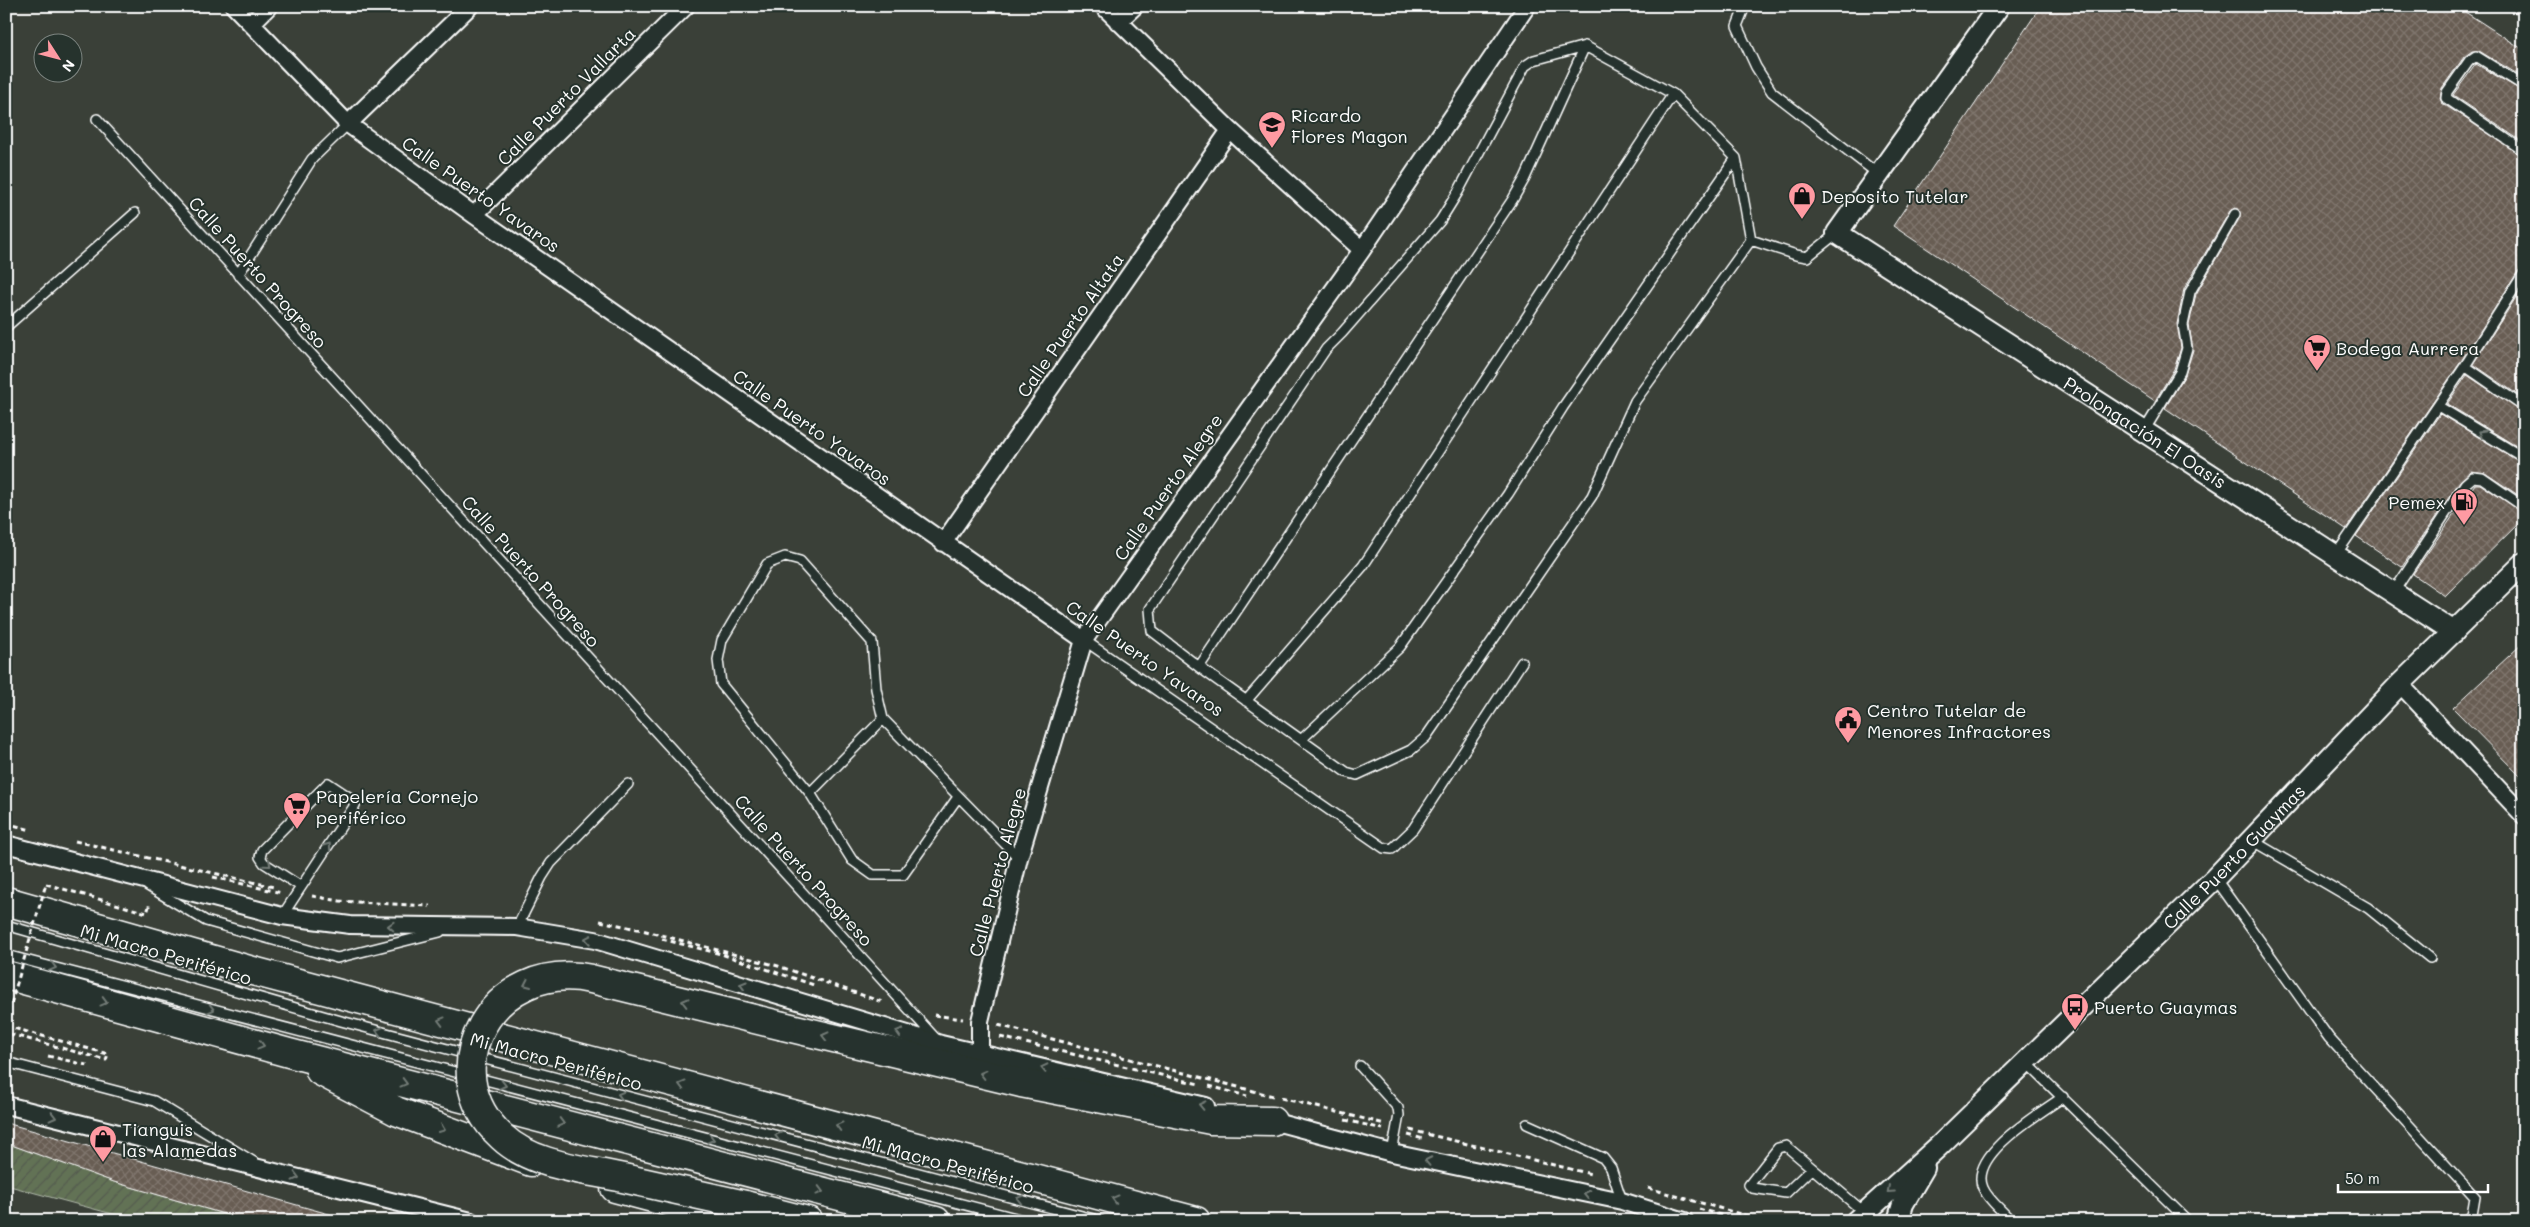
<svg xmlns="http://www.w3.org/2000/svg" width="2530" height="1227" font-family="Mali,sans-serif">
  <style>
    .garden { fill: url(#garden-furrows); stroke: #b0b8aa }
    .building { fill: url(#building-cross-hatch); stroke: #fff }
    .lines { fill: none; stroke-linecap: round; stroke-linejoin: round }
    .service-casing { stroke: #fff; stroke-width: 12 }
    .minor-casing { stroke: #fff; stroke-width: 20 }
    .tertiary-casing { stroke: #fff; stroke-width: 24 }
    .trunk-casing { stroke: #fff; stroke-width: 31 }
    .path { stroke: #fff; stroke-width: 3; stroke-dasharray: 5 4; stroke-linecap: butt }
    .service { stroke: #26332d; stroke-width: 9 }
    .minor { stroke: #26332d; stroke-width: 16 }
    .tertiary { stroke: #26332d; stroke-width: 20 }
    .trunk { stroke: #26332d; stroke-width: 28 }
    .trunk-bridge-casing { stroke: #fff; stroke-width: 31; stroke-linecap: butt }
    .path-bridge { stroke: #fff; stroke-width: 3; stroke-dasharray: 5 4; stroke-linecap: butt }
    .trunk-bridge { stroke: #26332d; stroke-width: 28 }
    .oneway { stroke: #727a76 }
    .labels { text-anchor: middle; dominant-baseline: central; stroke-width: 4; stroke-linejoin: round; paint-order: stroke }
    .street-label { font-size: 18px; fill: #fff; stroke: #26332d }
    .poi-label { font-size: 18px; fill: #fff; stroke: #26332d; text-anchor: start }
  </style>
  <defs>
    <pattern id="garden-furrows" width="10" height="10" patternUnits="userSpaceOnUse" patternTransform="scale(1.25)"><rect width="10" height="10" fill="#627254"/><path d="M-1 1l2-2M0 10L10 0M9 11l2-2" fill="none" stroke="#555b4f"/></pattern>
    <pattern id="building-cross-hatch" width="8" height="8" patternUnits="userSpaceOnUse" patternTransform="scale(1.25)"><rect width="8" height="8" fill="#685d53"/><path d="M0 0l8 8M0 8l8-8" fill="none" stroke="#7f756d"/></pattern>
  </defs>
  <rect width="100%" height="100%" fill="#3a4038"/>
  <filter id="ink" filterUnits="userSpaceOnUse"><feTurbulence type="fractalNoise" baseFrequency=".02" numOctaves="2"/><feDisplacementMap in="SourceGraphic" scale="10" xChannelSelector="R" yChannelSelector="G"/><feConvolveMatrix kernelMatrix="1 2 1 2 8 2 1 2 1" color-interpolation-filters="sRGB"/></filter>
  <g filter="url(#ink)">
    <path class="garden" d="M6,1143L114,1182L248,1221H138L6,1185Z"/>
    <path class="building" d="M2041,6H2456L2524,50V78L2479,51H2472L2464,57L2442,88L2440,98L2442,103L2524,157V267L2519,270L2460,363L2346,529L2165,408L2185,375L2193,350L2189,325L2196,294L2240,217L2239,209L2235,208L2230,211L2184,289L2177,324L2181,348L2174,369L2155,401L1893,226Z
      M2476,64L2524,92V143L2453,95Z
      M2524,285V399L2473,364Z
      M2467,375L2524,413V451L2447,404Z
      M2440,414L2524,464V499L2485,473L2471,471L2460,481L2402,567L2356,536Z
      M2475,484H2480L2524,513V518L2445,596L2413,574Z
      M2524,642V780L2453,708Z
      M6,1123L336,1216V1221H248L114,1182L6,1143Z"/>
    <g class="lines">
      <defs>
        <path id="service" d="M1745,6L1737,26L1756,67L1772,92L1878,174
          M1585,46L1673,94L1736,158L1751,240L1635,401L1592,496L1426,737L1411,750L1357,775L1346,772L1199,667L1152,631L1150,609L1326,349L1342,333L1440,221L1458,192L1525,66L1534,60Z
          M2524,86L2476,56L2469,61L2447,92L2446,98L2524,151
          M97,119L937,1040
          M1751,240L1796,255L1807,257L1837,233
          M238,275L312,159L348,124
          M6,327L135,213
          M2465,366L2524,407
          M2438,406L2524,458
          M2144,431L2180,372L2187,348L2183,325L2190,292L2235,214
          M2335,556L2465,366L2524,273
          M2393,593L2465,484L2473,477L2482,478L2524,507
          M1084,640L1384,848L1392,849L1413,829L1522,662
          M1199,667L1513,199L1525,178L1585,46
          M1246,701L1363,566L1673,94
          M883,719L810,793L721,684L718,660L722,640L767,564L785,557L800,561L872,642L876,689L883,719L1019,858
          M1302,739L1400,647L1508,494L1563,407L1736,158
          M810,793L852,860L873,875H903L958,797
          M2253,841L2368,908L2430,958
          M2215,878L2329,1038L2475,1197L2472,1215L2466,1221
          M148,886L206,921L337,958L440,932
          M282,916L355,805L352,799L328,783L262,850L260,857L264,863L300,886
          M6,925L341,1021L1101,1221
          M517,927L542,877L551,863L628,784
          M6,955L1027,1221
          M6,1062L154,1101L254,1162
          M2026,1062L2188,1221
          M1360,1066L1398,1108L1399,1115L1392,1153
          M1527,1124L1603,1158L1611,1168L1622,1201
          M1812,1168L1786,1193L1752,1188L1749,1185L1778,1148L1786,1146L1865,1213
          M2011,1221C2003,1211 1988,1200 1983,1188C1968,1155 2040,1113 2063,1097"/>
        <path id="minor" d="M234,6L348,124L474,215L1084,640
          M1103,6L1230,130L1362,250
          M2522,6L2524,8
          M1118,22L1135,6
          M251,24L269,6
          M348,124L470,6
          M474,215L686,6
          M943,543L1230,130
          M2400,684L2524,816
          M6,844L282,916L350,925L517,927L595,940L941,1044L1206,1106
          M980,1053V1021L1019,858L1084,640L1362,250L1527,6
          M6,1105L471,1221
          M1264,1119L1392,1153L1622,1201L1685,1221"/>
        <g id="tertiary">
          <path id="s1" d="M1999,6L1837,233L2454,632"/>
          <path id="s2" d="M1856,1221L1939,1146L2215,878L2400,684L2524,563"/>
          <path d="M1898,1221L1903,1204L1924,1168"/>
        </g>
        <path id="trunk" d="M6,901L249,970L1196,1221
          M6,975L289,1053L936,1221
          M783,1026L1021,1083L1211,1120L1272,1121
          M320,1071L396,1111L531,1162
          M615,1188L739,1221
          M745,1205L808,1221"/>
      </defs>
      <use href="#service" class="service-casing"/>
      <use href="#minor" class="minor-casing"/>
      <use href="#tertiary" class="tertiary-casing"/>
      <use href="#trunk" class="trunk-casing"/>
      <path class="path" d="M6,823L31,830
        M75,841L274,887
        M213,877L282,893
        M46,884L147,913L150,903
        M312,896L340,901L430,906
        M600,921L642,930L778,966L882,1002
        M662,939L721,954L814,985
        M934,1015L963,1019
        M998,1025L1273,1096
        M6,1026L108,1054L106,1060L6,1033
        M1000,1037L1199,1084
        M48,1056L86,1065L85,1068
        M1209,1086L1247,1096
        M1281,1098L1385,1124
        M1345,1120L1383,1129
        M1410,1130L1591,1174
        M1408,1135L1424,1139
        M1648,1188L1765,1221
        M1699,1209L1742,1221"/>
      <use href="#service" class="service"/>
      <use href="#minor" class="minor"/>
      <use href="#tertiary" class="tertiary"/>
      <use href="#trunk" class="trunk"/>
      <defs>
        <path id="trunk-bridge" d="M745,1205C704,1196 664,1187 623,1178C583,1169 533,1166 502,1137C429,1070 494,958 591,979L783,1026"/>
      </defs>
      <use href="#trunk-bridge" class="trunk-bridge-casing"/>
      <path class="path-bridge" d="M6,1021L46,884"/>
      <use href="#trunk-bridge" class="trunk-bridge"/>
    </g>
    <defs><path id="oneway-chevron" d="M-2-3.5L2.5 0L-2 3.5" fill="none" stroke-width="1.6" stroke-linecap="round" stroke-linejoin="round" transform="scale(1.25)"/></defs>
    <g class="oneway">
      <use href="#oneway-chevron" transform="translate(2482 433) rotate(-149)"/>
      <use href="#oneway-chevron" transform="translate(328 846) rotate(-55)"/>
      <use href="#oneway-chevron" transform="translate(268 864) rotate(40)"/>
      <use href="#oneway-chevron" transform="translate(391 926) rotate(-178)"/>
      <use href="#oneway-chevron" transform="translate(588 939) rotate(-170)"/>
      <use href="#oneway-chevron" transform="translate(53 967) rotate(15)"/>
      <use href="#oneway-chevron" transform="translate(527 984) rotate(156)"/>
      <use href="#oneway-chevron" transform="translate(743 985) rotate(-163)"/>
      <use href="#oneway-chevron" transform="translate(104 1002) rotate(15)"/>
      <use href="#oneway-chevron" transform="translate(685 1002) rotate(-166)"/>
      <use href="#oneway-chevron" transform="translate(211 1009) rotate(15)"/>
      <use href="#oneway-chevron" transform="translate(441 1021) rotate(-165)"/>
      <use href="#oneway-chevron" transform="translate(379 1031) rotate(-165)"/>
      <use href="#oneway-chevron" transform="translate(899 1032) rotate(-163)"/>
      <use href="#oneway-chevron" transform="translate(825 1036) rotate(-166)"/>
      <use href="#oneway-chevron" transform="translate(261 1045) rotate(15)"/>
      <use href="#oneway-chevron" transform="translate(1044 1068) rotate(-167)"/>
      <use href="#oneway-chevron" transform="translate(983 1074) rotate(-166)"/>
      <use href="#oneway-chevron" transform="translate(404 1083) rotate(15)"/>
      <use href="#oneway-chevron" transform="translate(503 1085) rotate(14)"/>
      <use href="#oneway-chevron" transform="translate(682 1085) rotate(-165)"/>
      <use href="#oneway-chevron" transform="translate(621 1095) rotate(-165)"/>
      <use href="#oneway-chevron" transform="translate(1202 1105) rotate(-167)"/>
      <use href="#oneway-chevron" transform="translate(53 1117) rotate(14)"/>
      <use href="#oneway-chevron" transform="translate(561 1123) rotate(15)"/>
      <use href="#oneway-chevron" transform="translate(839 1126) rotate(-165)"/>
      <use href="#oneway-chevron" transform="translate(442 1129) rotate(21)"/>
      <use href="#oneway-chevron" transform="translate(778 1136) rotate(-165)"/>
      <use href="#oneway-chevron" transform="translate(711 1139) rotate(14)"/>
      <use href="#oneway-chevron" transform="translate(1428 1161) rotate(-168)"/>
      <use href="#oneway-chevron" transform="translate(296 1177) rotate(14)"/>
      <use href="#oneway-chevron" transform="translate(1890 1190) rotate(138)"/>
      <use href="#oneway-chevron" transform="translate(820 1191) rotate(15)"/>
      <use href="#oneway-chevron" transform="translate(1587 1194) rotate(-168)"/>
      <use href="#oneway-chevron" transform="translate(1020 1199) rotate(-165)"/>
      <use href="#oneway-chevron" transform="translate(1115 1199) rotate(-165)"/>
    </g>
  </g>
  <defs>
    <symbol id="school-pin" viewBox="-11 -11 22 30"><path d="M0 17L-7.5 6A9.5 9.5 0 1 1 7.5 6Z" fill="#ff9aa2" stroke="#26332d"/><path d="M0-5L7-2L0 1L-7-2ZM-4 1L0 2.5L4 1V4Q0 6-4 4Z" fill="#111"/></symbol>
    <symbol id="shop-pin" viewBox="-11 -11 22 30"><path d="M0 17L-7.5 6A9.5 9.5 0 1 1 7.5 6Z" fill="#ff9aa2" stroke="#26332d"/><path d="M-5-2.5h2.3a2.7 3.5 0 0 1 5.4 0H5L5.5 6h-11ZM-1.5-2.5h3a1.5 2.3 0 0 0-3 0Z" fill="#111"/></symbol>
    <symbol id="supermarket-pin" viewBox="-11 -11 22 30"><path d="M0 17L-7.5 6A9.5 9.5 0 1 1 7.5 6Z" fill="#ff9aa2" stroke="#26332d"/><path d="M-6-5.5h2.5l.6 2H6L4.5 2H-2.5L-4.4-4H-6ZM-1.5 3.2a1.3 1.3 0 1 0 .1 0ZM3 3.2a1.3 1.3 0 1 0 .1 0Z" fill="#111"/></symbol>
    <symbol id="fuel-pin" viewBox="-11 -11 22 30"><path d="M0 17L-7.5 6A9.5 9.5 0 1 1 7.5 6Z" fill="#ff9aa2" stroke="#26332d"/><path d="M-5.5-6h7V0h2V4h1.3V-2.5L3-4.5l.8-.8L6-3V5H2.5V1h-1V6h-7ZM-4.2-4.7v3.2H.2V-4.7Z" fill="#111"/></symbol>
    <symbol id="civic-pin" viewBox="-11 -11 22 30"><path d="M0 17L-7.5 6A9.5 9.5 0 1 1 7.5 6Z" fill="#ff9aa2" stroke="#26332d"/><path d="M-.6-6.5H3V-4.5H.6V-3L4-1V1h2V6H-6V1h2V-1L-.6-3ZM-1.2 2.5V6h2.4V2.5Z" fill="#111"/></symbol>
    <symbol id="bus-pin" viewBox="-11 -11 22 30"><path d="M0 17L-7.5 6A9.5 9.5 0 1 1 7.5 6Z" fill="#ff9aa2" stroke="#26332d"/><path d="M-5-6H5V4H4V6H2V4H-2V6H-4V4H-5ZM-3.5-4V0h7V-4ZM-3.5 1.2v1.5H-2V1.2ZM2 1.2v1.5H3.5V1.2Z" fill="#111"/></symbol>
  </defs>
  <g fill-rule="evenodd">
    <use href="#school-pin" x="1256" y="109" width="32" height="43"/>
    <use href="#shop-pin" x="1786" y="180" width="32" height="43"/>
    <use href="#supermarket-pin" x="2301" y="332" width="32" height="43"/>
    <use href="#fuel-pin" x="2448" y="486" width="32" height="43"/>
    <use href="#civic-pin" x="1832" y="704" width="32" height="43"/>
    <use href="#supermarket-pin" x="281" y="790" width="32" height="43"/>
    <use href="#bus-pin" x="2059" y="991" width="32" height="43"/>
    <use href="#shop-pin" x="87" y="1123" width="32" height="43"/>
  </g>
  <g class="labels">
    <g class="street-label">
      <text transform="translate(566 96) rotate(-45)">Calle Puerto Vallarta</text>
      <text transform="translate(481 194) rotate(35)">Calle Puerto Yavaros</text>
      <text transform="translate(258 272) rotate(48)">Calle Puerto Progreso</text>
      <text transform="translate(1070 325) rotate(-55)">Calle Puerto Altata</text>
      <text transform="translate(812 427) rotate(35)">Calle Puerto Yavaros</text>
      <text stroke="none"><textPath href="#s1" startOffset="646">Prolongación El Oasis</textPath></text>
      <text transform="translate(1168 487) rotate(-55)">Calle Puerto Alegre</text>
      <text transform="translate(531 571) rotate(48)">Calle Puerto Progreso</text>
      <text transform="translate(1145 658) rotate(35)">Calle Puerto Yavaros</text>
      <text stroke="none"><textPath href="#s2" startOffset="525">Calle Puerto Guaymas</textPath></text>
      <text transform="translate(804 870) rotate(48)">Calle Puerto Progreso</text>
      <text transform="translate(997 872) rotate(-75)">Calle Puerto Alegre</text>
      <text transform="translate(166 954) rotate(16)">Mi Macro Periférico</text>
      <text transform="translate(556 1061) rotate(15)">Mi Macro Periférico</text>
      <text transform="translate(948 1164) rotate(15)">Mi Macro Periférico</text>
    </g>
    <g class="poi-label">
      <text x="1291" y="115">Ricardo<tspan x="1291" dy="21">Flores Magon</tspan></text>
      <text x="1821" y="196">Deposito Tutelar</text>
      <text x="2336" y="348">Bodega Aurrera</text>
      <text x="2445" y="502" text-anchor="end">Pemex</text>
      <text x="1867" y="710">Centro Tutelar de<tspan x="1867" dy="21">Menores Infractores</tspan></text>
      <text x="316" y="796">Papelería Cornejo<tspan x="316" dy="21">periférico</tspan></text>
      <text x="2094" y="1007">Puerto Guaymas</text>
      <text x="122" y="1129">Tianguis<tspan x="122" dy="21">las Alamedas</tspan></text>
    </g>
  </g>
  <rect width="2530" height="1227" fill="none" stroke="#26332d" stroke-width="25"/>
  <rect x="12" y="12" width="2505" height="1202" fill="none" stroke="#fff" stroke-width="2" filter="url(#ink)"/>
  <g transform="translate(58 58) rotate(126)"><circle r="24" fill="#26332d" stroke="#7d8581"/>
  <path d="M0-4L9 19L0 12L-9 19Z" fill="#ff9aa2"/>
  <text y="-8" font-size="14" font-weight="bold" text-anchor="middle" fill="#ffffff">N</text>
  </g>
  <path d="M2338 1184v8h150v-8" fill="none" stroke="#ffffff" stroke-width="2.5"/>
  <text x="2345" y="1184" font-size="15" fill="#ffffff" stroke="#26332d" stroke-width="4" paint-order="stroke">50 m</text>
</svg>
